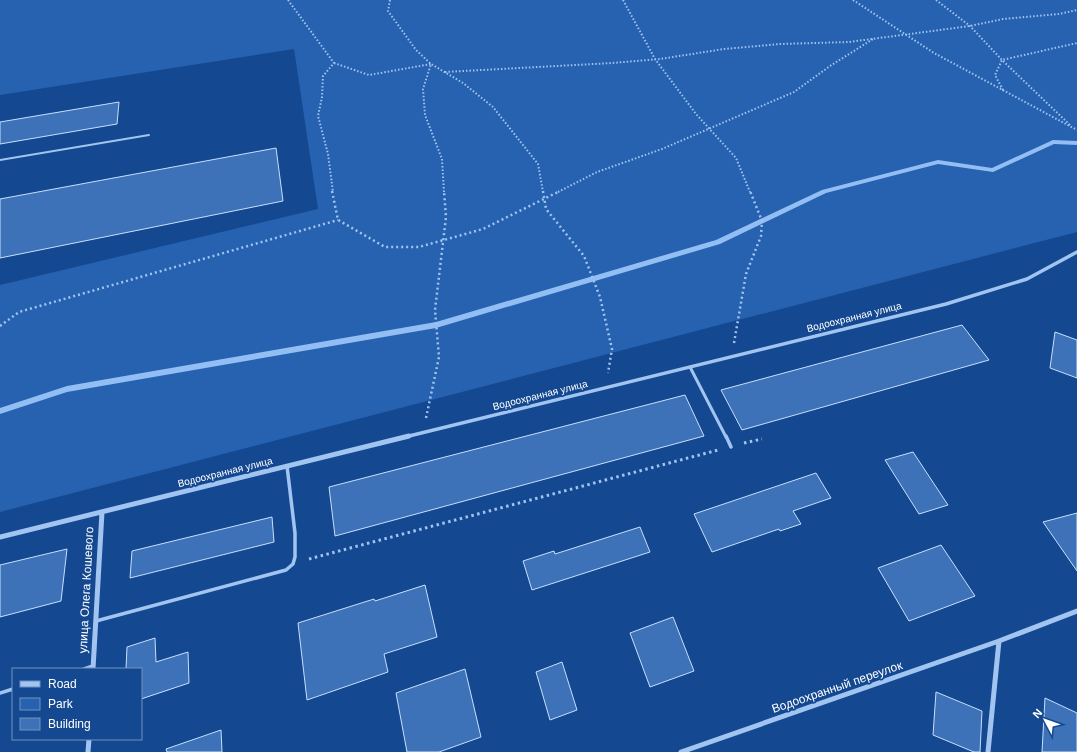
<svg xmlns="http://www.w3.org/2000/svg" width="1077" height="752" font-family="Helvetica,sans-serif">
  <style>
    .green { fill: #2662b0 }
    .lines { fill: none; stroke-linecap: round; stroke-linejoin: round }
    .stream { fill: #93bef4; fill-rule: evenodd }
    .building { fill: #3d72b9; stroke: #c8dffc }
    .path-far2 { stroke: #a1c4f1; stroke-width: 2; stroke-dasharray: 1.5 2; stroke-linecap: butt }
    .path-far1 { stroke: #a1c4f1; stroke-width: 2.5; stroke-dasharray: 2 3; stroke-linecap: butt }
    .path { stroke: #a1c4f1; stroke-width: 3; stroke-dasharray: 2.5 3.5; stroke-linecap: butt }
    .service-far2 { stroke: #a1c4f1; stroke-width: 2 }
    .service-far1 { stroke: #a1c4f1; stroke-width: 3 }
    .service { stroke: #a1c4f1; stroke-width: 3.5 }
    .minor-far1 { stroke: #a1c4f1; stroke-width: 3.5 }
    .minor { stroke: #a1c4f1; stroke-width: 5 }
    .labels { text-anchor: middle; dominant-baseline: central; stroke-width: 3.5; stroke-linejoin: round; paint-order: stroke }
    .street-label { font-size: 10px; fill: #fff; stroke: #144891 }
    .near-street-label { font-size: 12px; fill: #fff; stroke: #144891 }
  </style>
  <rect width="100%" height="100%" fill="#144891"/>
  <path class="green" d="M0,0H1077V232L0,512V285L318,209L294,49L0,95Z"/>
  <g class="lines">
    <path class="stream" d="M1053,140L1077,141V145L1054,144L993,172L938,164L826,193L720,244L436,328L67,392L0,414V408L67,386L436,322L716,240L822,190L938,160L992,168Z"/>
  </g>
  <path class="building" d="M119,102L117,124L0,144V122Z
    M276,148L283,201L0,258V199Z
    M962,325L989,360L742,430L721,390Z
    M1055,332L1077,340V378L1050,368Z
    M685,395L704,436L335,536L329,487Z
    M913,452L948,505L919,514L885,460Z
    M816,473L831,498L793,511L801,524L780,531L779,529L712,552L694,514Z
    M1077,513V571L1043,522Z
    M272,517L274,542L130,578L132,551Z
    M640,527L650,552L532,590L523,561L554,551L555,554Z
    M941,545L975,596L909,621L878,568Z
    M67,549L61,601L0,617V565Z
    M425,585L437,637L384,654L388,672L307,700L298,623L374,599L375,601Z
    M673,617L694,671L650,687L630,633Z
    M155,638L156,662L188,652L189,683L141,699V669H126L127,647Z
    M562,662L577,710L550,720L536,672Z
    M465,669L481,737L439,752H407L396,693Z
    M936,692L982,711L980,752H974L933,735Z
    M1045,698L1077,713V752H1042Z
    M221,730L222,752H167L166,749Z"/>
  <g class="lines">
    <path class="path-far2" d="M288,0L334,63L323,76L322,97L318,116L328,154L333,192
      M390,0L388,11L416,50L431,64L463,83L493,107L538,164L543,192
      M623,0L655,59L696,114L736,158L750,192
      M853,0L934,53L1077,130
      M936,0L970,26L1002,60L1070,125
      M334,63L369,75L431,64L423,89L425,115L442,159L444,192
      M445,72L612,63L660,59L724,49L780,44L849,42L970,26L1003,19L1059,14L1077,10
      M1003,90L995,75L1002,60L1077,43
      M558,192L597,172L662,149L794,92L830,66L873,39"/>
    <path class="path-far1" d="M332,191L338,220L385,247H419L483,229L560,191
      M543,191L546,209L584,256L600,297L612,349L608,373
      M0,326L19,312L338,220
      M734,343L746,274L761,236L762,221L750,191
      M426,418L439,357L435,310L446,217L444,191"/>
    <path class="path" d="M744,443L762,439
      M309,559L718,450"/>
    <path class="service-far2" d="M0,160L149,135"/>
    <path class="service-far1" d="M690,367L726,437"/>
    <path class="service" d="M726,436L731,447
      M96,621L286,570L293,564L295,557V533L287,466
      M84,669L93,666
      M0,693L13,689"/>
    <path class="minor-far1" d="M405,437L946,304L1027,279L1077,252"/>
    <path class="minor" d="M0,537L409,436
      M93,669L102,512
      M88,752L89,739
      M681,752L999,641L1077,611
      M988,752L999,641"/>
  </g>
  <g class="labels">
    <g class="street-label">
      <text transform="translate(854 317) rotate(-14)">Водоохранная улица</text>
      <text transform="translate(540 395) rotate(-14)">Водоохранная улица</text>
      <text transform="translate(225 472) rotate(-14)">Водоохранная улица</text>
    </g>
    <g class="near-street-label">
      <text transform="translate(86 590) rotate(-87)">улица Олега Кошевого</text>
      <text transform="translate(837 687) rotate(-19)">Водоохранный переулок</text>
    </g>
  </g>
  <rect x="12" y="668" width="130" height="72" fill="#144891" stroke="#7291bd"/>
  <rect x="20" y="681" width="20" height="6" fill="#a1c4f1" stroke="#7291bd"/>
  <text x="48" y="688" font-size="12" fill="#ffffff">Road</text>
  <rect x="20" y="698" width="20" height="12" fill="#2662b0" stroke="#7291bd"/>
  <text x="48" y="708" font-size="12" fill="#ffffff">Park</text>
  <rect x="20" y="718" width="20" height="12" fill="#3d72b9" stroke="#7291bd"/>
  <text x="48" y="728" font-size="12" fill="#ffffff">Building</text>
  <g transform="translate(1045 720) rotate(311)" stroke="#144891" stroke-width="3" paint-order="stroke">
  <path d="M0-3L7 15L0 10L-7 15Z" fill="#ffffff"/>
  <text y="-6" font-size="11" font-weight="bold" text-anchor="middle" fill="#ffffff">N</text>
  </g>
</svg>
